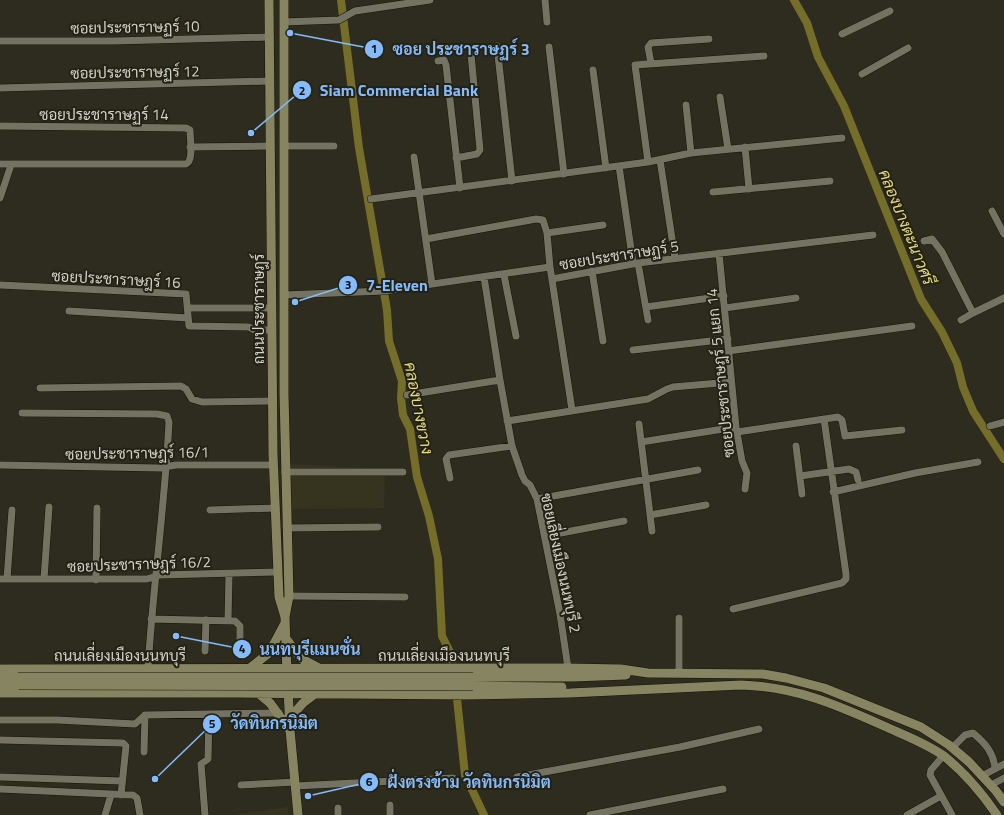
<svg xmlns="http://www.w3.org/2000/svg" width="1004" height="815" font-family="'Titillium Web',Sarabun,sans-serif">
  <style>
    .built { fill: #36341f }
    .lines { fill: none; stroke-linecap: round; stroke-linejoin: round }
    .canal { stroke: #756e2b; stroke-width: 8 }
    .street-casing { stroke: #161407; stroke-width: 8 }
    .secondary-casing { stroke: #161407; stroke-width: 10 }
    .street { stroke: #747363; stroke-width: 7 }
    .secondary { stroke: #878461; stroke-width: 9 }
    .secondary-bridge-casing { stroke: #161407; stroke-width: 10; stroke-linecap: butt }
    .secondary-bridge { stroke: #878461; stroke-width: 9 }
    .labels { text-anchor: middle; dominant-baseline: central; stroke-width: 4; stroke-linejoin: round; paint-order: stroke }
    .street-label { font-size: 15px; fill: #d3d2c9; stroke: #242215 }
    .water-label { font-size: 16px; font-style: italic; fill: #e4da7b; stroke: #242215 }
    .leader { fill: none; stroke: #85bbfb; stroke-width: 1.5 }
    .callout-dot { fill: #85bbfb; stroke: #242215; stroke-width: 1.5 }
    .mark-label { font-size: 12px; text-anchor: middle; font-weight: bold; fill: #111 }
    .callout-label { font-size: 16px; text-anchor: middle; font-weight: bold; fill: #85bbfb; stroke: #242215; stroke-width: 4; stroke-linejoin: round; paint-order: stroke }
  </style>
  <rect width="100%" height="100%" fill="#2e2c1e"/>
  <path class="built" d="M288,464L385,469L384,508L291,509Z
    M288,807L289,815H232Z"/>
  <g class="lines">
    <path class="canal" d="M341,0L359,148L387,310L389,341L402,381L401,398L403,415L410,429L417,477L429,516L438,559L442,636L450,652L454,673
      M794,0L807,23L818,57L844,106L921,299L942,332L957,363L963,387L973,411L1004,459
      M456,689L465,775L484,815"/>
    <defs>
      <path id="street" d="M545,0L547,22
        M284,22L339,20L355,11L430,0
        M842,34L890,11
        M0,41H114L270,37
        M497,46L512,181
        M549,47L564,174
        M438,61L444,60L446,65L460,188
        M651,63L648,47L651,43L709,39
        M593,70L606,168
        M862,74L908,48
        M0,88L270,81
        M720,97L728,149
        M686,105L691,153
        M0,126L186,128L190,130C190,138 194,161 186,164H0
        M285,146H334
        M190,147L271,146
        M745,147L749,189
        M414,157L432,284
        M456,158L477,154L480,150L471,54
        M660,160L675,258
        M648,162L635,65L764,56
        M619,166L633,263
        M713,192L830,181
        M0,198L11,165
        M371,199L648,162L691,153L842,138
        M992,211L1004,234
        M547,233L603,225
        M426,239L536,219L543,220L547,233L550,267
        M924,241L932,239L942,252L973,313L1004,298
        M719,253L736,427L742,461L747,473L745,489
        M638,263L648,320
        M592,271L603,341
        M504,275L516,336
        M484,277L500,380L512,446L522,475L525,481L530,485L537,499L560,614L568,668
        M552,279L638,263L873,235
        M0,285L186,294L189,326L249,327L254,330H272
        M284,295L384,291L550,267L572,410
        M646,307L724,296
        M188,308H272
        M725,308L796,298
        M69,311L188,318
        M961,320L973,313
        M633,350L728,339
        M728,351L912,326
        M40,388L181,386L186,389L192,399L202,402L273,401
        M407,395L500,380
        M22,413L157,414L167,416L169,422C165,504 153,586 148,668
        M507,421L648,399L667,389L673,387L731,382
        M639,424L652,531
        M990,426L1004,422
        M737,432L838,417L842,420L845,436L902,430
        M641,442L736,427
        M796,446L802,494
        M0,465L159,468L176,465H273
        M285,472H403
        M800,476L849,469L856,472L858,480
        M450,478L446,459L449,455L512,446
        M833,492L915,473L978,462
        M537,499L698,470
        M210,510L276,508
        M650,515L706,505
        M287,528L378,527
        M545,536L624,521
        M0,579H147L160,575L278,572
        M7,579L12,510
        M44,579L49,507
        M96,580L97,508
        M289,596L405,597
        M733,609L842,583L846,579V574L824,419
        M679,618V673
        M151,619L235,621L240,626V655
        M228,621L229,574
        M205,651L206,620
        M0,720H57L135,724L145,715L279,713
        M0,740L123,743L126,746L121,795
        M952,748L965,735L973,733C985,743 994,753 995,769
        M144,752L145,715
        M943,756L931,770L930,775L952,815
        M982,776L1004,764
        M0,777L122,781
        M517,777L680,747L759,729
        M241,785L295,782
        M991,785L1004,778
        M295,786L453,778
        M0,789L133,795L137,798L140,815
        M390,805V815
        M338,808V815
        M105,815L111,795
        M205,815L201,764L208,759L209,714
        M590,815L723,789
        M907,815L941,796"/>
      <path id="secondary" d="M269,0L273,454L279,597L285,617
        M284,0V394L289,596L285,617L287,674
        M288,641L300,658L317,667
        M250,668L269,653L285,623
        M0,669L568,668L621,669L648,673L763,674L786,678L824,688L921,727L949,745L969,762L996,791L1004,802
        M0,677H18
        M473,677H574L626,675
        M0,685H19
        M473,686L562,687
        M288,689L290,730L298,815
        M0,693H237L465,695L570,693L741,685C796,687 835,704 884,726C904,735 926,743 944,756C965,773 982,793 997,815
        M258,693L270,703L289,729
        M289,719L303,703L315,694"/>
    </defs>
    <use href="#street" class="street-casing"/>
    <use href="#secondary" class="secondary-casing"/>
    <use href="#street" class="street"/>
    <use href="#secondary" class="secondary"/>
    <defs>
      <path id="secondary-bridge" d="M18,677H473
        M19,685L473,686"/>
    </defs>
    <use href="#secondary-bridge" class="secondary-bridge-casing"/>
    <use href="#secondary-bridge" class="secondary-bridge"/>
  </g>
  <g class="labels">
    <g class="street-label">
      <text transform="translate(135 27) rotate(-1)">ซอยประชาราษฏร์ 10</text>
      <text transform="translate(135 72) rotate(-1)">ซอยประชาราษฏร์ 12</text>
      <text x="104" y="114">ซอยประชาราษฏร์ 14</text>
      <text transform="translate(619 255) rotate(-9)">ซอยประชาราษฏร์ 5</text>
      <text transform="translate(116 279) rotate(3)">ซอยประชาราษฎร์ 16</text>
      <text transform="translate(258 309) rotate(-90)">ถนนประชาราษฎร์</text>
      <text transform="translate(720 373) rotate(-96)">ซอยประชาราษฎร์ 5 แยก 14</text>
      <text transform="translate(137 453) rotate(-1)">ซอยประชาราษฎร์ 16/1</text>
      <text transform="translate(561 563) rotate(78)">ซอยเลี่ยงเมืองนนทบุรี 2</text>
      <text transform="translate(139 564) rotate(-2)">ซอยประชาราษฎร์ 16/2</text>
      <text x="120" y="655">ถนนเลี่ยงเมืองนนทบุรี</text>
      <text x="444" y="655">ถนนเลี่ยงเมืองนนทบุรี</text>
    </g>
    <g class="water-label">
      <text transform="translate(907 227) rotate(68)">คลองบางตะนาวศรี</text>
      <text transform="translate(419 408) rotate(79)">คลองบางขวาง</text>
    </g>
  </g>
  <path class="leader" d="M290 33L374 49M251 133L302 90M295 302L348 285M176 636L242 649M155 779L212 724M308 796L369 782"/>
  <g class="callout-dot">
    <circle cx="290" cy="33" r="4"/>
    <circle cx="251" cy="133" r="4"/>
    <circle cx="295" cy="302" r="4"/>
    <circle cx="176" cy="636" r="4"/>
    <circle cx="155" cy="779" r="4"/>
    <circle cx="308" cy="796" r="4"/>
    <circle cx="374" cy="49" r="10"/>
    <circle cx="302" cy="90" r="10"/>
    <circle cx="348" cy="285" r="10"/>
    <circle cx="242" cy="649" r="10"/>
    <circle cx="212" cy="724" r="10"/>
    <circle cx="369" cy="782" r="10"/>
  </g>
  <g class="mark-label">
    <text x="374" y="53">1</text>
    <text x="302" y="95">2</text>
    <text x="348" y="289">3</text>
    <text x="242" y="653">4</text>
    <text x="212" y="728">5</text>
    <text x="369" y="786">6</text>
  </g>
  <g class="callout-label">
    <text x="461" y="55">ซอย ประชาราษฏร์ 3</text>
    <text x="399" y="96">Siam Commercial Bank</text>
    <text x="397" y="291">7-Eleven</text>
    <text x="310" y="655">นนทบุรีแมนชั่น</text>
    <text x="274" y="729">วัดทินกรนิมิต</text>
    <text x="469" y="788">ฝั่งตรงข้าม วัดทินกรนิมิต</text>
  </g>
</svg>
